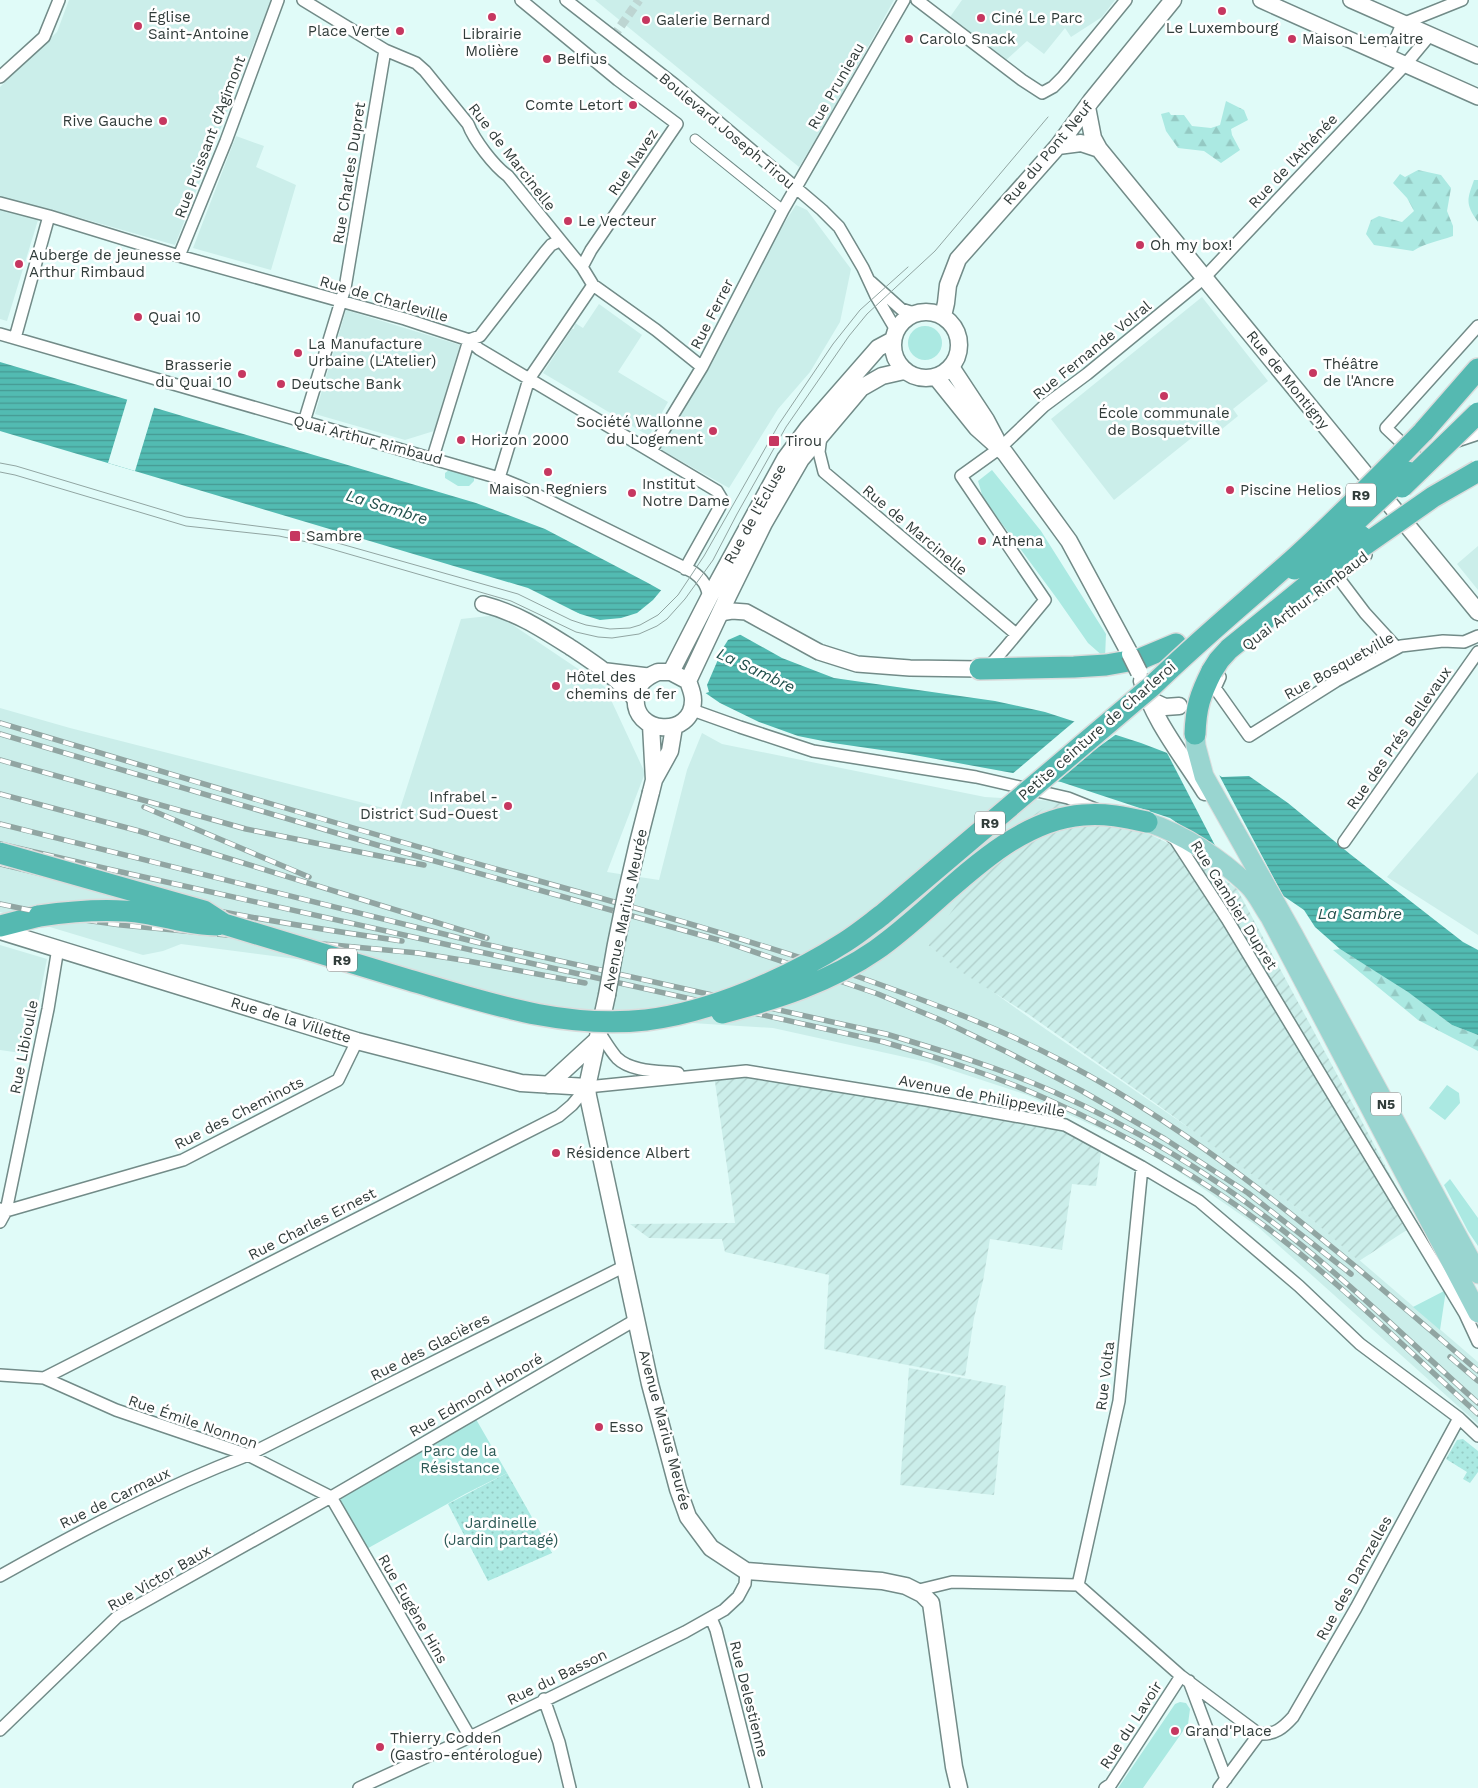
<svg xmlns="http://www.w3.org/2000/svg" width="1478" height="1788" font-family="'Work Sans',sans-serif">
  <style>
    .built { fill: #cbeeea }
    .industrial { fill: url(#industrial-furrows) }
    .green { fill: #abe9e2 }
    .forest { fill: url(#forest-firs) }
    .garden { fill: url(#garden-dots) }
    .water { fill: url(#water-rules) }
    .pier { fill: #e0fbf8 }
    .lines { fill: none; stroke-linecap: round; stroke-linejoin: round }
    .pedestrian-tunnel { stroke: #bdd5d2; stroke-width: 9; stroke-dasharray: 9 4.5; stroke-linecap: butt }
    .pedestrian-casing { stroke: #728b88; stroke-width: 11 }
    .minor-casing { stroke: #728b88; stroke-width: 14 }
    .tertiary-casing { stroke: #728b88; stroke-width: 18 }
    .secondary-casing { stroke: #728b88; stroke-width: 19 }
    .primary-casing { stroke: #dadcdc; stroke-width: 21 }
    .motorway-casing { stroke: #dadcdc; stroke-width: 24 }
    .pedestrian { stroke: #fff; stroke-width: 9 }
    .minor { stroke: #fff; stroke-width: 11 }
    .tertiary { stroke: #fff; stroke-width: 15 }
    .secondary { stroke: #fff; stroke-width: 16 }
    .primary { stroke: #99d5d0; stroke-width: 19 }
    .motorway { stroke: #55b9b1; stroke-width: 21 }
    .tram { stroke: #91a5a2; stroke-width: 1 }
    .rail-casing { stroke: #91a5a2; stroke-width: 5.5 }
    .rail { stroke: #fff; stroke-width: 4; stroke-dasharray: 11; stroke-linecap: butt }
    .secondary-bridge-casing { stroke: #728b88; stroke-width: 19; stroke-linecap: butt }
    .motorway-bridge-casing { stroke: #dadcdc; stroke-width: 24; stroke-linecap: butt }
    .secondary-bridge { stroke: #fff; stroke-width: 16 }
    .motorway-bridge { stroke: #55b9b1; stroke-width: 21 }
    .poi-dot { fill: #c63760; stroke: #fff; stroke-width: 2 }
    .labels { text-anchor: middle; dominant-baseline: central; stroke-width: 5; stroke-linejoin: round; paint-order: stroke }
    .shield { fill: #fff; stroke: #6f7675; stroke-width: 1 }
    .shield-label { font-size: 14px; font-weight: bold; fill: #313c3a }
    .poi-label { font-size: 15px; fill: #313c3a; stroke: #fff; text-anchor: start }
    .street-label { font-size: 15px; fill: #313c3a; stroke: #fff }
    .park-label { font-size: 15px; fill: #2b5955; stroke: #fff }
    .water-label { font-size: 16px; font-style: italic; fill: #23514d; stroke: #fff }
  </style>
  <defs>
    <pattern id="industrial-furrows" width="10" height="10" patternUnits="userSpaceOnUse" patternTransform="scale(1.25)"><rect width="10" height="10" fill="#cbeeea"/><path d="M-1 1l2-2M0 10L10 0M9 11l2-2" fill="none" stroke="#afcdc9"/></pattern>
    <pattern id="forest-firs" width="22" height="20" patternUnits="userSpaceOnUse" patternTransform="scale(1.25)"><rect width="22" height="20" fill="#abe9e2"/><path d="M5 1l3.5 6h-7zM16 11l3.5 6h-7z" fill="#94c9c3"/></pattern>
    <pattern id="garden-dots" width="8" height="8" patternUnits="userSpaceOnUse" patternTransform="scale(1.25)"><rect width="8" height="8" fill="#abe9e2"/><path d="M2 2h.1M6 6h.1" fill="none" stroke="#94c9c3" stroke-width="1.8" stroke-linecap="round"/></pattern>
    <pattern id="water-rules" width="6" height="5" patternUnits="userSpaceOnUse" patternTransform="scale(1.25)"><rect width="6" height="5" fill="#52bbb2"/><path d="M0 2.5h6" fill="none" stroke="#459992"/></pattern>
  </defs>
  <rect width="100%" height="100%" fill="#e0fbf8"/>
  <path class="built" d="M69,0H271L175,245L42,207L7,321L0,319V87L57,32Z
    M595,0H894L824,126L799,167Z
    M962,0H1115L1102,17L1071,37L1065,28L1044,54L1027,41L1005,61L950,17Z
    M236,136L264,146L256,167L296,185L271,270L193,248Z
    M796,205L807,210L851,269L840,322L810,372L778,409L729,488L656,447L770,245Z
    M1202,297L1268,381L1233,409L1238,416L1222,429L1214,420L1114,500L1051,419Z
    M599,304L642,335L618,372L668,402L649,436L543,373L572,329H574L575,323L583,328Z
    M346,310L460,345L434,431L405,440L315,414Z
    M1478,546V590L1457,564Z
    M498,615L605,687L645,773L607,872L659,880L687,770L702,733L722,744L985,797L1054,801L928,945L1031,1019L1211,1143L1308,1216L1478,1362V1424L1257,1226L1152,1153L1027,1095L927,1062L773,1028L562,1015L389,971L181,944L163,951L143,955L0,912V708L70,728L399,812L461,619Z
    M1478,772V935L1387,877Z
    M0,945L47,959L28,1054L0,1050Z"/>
  <path class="industrial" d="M1054,801L1104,808L1143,831L1190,854L1237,889L1340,1080L1416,1224L1359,1261L1308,1216L1158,1105L1028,1014L963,973L928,945L985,864L1015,828Z
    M746,1071L1065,1125L1102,1146L1096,1186L1072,1184L1062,1250L990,1239L983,1281L974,1318L965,1376L824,1349L829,1275L725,1252L722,1239L649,1238L630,1224L735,1223L714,1075Z
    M909,1368L1006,1386L994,1495L900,1485Z"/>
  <path class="green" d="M908 343a17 17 0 1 1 34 0a17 17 0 1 1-34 0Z
    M449,470H455L474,476V481L469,486H458L445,478V473Z
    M992,470L1041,531L1106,634L1105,658L1088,643L1058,600L983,498L978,481Z
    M1447,1085L1459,1093L1460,1103L1445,1120L1429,1108Z
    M1450,1179L1478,1218V1246L1468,1231L1444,1185Z
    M1446,1290L1440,1330L1413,1307Z
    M473,1414L507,1473L465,1494L363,1551L331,1497Z
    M1180,1702L1186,1703L1190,1709L1188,1724L1143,1788H1118L1175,1704Z"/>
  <path class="forest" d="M1226,101L1244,110L1248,120L1231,129L1232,135L1240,150L1221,163L1204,151L1178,148L1166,131L1161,114L1169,112L1171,115H1184L1192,126L1211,128L1220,125Z
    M1418,170L1441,175L1451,188L1447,211L1453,226V236C1437,242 1427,242 1413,251L1374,245L1366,234L1371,220L1379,216L1402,222L1414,211L1407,198L1393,183L1400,174L1405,177Z
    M1474,180H1478V222C1465,204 1467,200 1474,180Z
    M1340,949L1406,990L1452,1025L1478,1035V1051L1418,1020L1333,950Z"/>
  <path class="garden" d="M1463,1439L1478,1451V1472L1470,1483L1463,1479L1467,1472L1446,1459L1457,1440Z
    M507,1473L552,1553L488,1581L448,1504Z"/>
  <path class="water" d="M0,362L476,503L545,529L648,583L782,658L834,678L995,701L1045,712L1141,743L1204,767L1222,777L1249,776L1288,803L1350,854L1463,942L1478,950V1035L1452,1025L1408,992L1340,949L1315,927L1304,910L1170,818L1061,782L909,754L833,743L798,736L759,722L720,703L688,681L618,642L578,613L528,588L0,431Z"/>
  <path class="pier" d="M128,397L155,405L135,471L108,463Z
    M663,588L744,633L728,640L723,648L707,685L709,692L703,694L687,683L617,644L573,614L574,612L600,620L621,618L637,613L653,600Z
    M1076,720L1118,733L1093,751L1056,783L1011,775Z
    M1165,749L1205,765L1218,773L1286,901L1220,855Z"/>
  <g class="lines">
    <path class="pedestrian-tunnel" d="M613,37L639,0"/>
    <defs>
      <path id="pedestrian" d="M695,139L783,210"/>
      <path id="minor" d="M303,0L385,50L416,63L425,71L468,124C474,140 494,166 508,176L582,267L593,285L656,330L702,367
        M521,0L618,80L677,124L591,250L582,267
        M566,0L674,84L822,210L839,227L863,268L876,296L896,330
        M917,0L1022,80L1042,93L1053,87L1063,77L1126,0
        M1388,57L1402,24L1462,0
        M0,77L44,37L59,0
        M0,203L49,216L179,256L405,319L469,340L479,349L717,491L723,501L685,569
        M179,256L226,141L278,0
        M871,282L901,309L914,313
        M0,334L499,478L519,486L693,572C703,579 707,586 709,598
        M15,338L49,216
        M304,422L345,288L385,50
        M821,436L819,452L824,472L1016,634
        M1454,442L1478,434
        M651,451L702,367L783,210L904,0
        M433,457L469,340L480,336L545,252L551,245L559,241
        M1422,462L1386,428L1478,326
        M499,478L529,379L593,285
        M1337,576L1365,613L1397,648
        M1305,600L1366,555
        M985,667L993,662L1006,647L1045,600L961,476L1000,448L1044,406L1087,374L1204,278L1405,65L1430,35
        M1220,677L1215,688L1249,736L1336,681L1401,646L1443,641L1464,642L1478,636
        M692,708L698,712L740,727L813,751L976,777L1068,798L1098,810
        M1172,837L1175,839L1227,919L1465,1314L1478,1342
        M1344,842L1478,652
        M599,1032C605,1041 610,1050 617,1058C631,1072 660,1071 678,1073
        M0,1209L6,1211L183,1160L338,1080L357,1041
        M0,1222L6,1211L48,1009L58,948
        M0,1375L44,1378L116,1410L248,1455L331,1497
        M44,1378L559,1116L572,1105L587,1087L746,1071L926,1100L1065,1125L1142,1167L1199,1201L1299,1286L1360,1344L1459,1418L1478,1436
        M331,1497L470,1737
        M0,1576C80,1531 162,1488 248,1455L625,1266
        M1078,1585L1119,1401L1142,1167
        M915,1591L952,1582L1078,1585L1181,1676L1259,1734
        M711,1618L716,1630L756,1788
        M1189,1681L1226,1779
        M544,1699L559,1742L570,1788
        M0,1730L117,1617L331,1497L637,1319
        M1259,1734C1275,1735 1283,1728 1293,1717L1356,1608L1459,1418
        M359,1788L470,1737L685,1632L724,1610L738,1597L745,1584L746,1571
        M1105,1788L1111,1784L1181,1676
        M1219,1788L1259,1734"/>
      <path id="tertiary" d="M1261,0L1478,97
        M1351,0L1478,56
        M483,604C517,613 540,628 570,647C594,663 617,678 636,700
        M720,613L732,611L746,612L819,652L857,664L910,668L980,669
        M607,671L648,676"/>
      <path id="secondary" d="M1087,107L1093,138L1099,149
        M1058,146L1081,143L1099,149L1478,612
        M893 345a33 33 0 1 1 66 0a33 33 0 1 1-66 0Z
        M943,316L946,303L948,285L958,259L1058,146L1091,101L1173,0
        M951,367L986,420L996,439
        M936,377L977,428L1005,453L1069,541L1130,654
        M658,672H671L688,681C690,687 693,693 693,700C693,739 631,735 636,696C638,683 646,677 658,672Z
        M671,672L709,598L785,459L808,428L878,348L893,340
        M688,681L728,596L764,523L801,459L861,388L882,376L904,371
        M1142,681C1153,720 1184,758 1205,792
        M1150,700L1165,707L1179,706
        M651,725L654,780
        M651,792L654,780L670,751L674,727
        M0,931L357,1041L521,1083L587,1087
        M607,995L587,1087L588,1096L650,1384L678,1489L688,1517L711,1548L746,1571L882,1581L906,1586L922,1594L931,1603L954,1767L959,1788
        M548,1085L597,1040"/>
      <path id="primary" d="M1195,734L1196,746L1204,776L1293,934L1478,1274
        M1147,822C1183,834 1220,858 1248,885C1257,894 1263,907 1270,917L1478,1313"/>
      <path id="motorway" d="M1423,432L1478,369
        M980,669L1074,667L1106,665L1140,659L1176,644
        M1195,734C1196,707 1200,695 1212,671
        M0,926L39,916"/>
    </defs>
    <use href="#pedestrian" class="pedestrian-casing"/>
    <use href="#minor" class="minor-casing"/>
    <use href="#tertiary" class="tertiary-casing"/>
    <use href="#secondary" class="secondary-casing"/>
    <use href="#primary" class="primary-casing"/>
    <use href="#motorway" class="motorway-casing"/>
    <use href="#pedestrian" class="pedestrian"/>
    <use href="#minor" class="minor"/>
    <use href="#tertiary" class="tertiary"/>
    <use href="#secondary" class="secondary"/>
    <use href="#primary" class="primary"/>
    <use href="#motorway" class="motorway"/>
    <path class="tram" d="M0,463L16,466L186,517L295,531L518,594L571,620L586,625L610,629L630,628L640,625L658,615L678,595L704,556L779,424L833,344L860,310L908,267
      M0,472L15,475L186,526L279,536L307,542L511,601L576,632L598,637L612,638L639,634L657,626L667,619L685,599L713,560L737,514L786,427L849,336L867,314L935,251L1048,117"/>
    <defs>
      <path id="rail" d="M0,723C173,775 346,827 521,876C634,907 747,939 859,977C929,1002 998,1027 1064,1062C1216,1142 1348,1260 1478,1371
        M0,734L377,845L722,941L878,994L943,1021L1007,1052L1082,1091L1165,1139L1248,1193L1351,1274
        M0,760L246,829L424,865
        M0,794L139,831L487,938
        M144,807L309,877
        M0,824L480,943L886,1034C943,1051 1000,1068 1054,1092C1130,1126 1205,1170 1271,1221C1344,1277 1410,1342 1478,1403
        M0,844L108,869L884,1042C941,1059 997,1076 1051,1101C1127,1135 1200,1177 1266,1227C1341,1283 1408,1351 1478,1414
        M0,864C132,897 267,922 402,941
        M0,904L63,917L121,925L418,953L468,961L585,983
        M1450,1357L1478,1381"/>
    </defs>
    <use href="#rail" class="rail-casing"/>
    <use href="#rail" class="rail"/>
    <defs>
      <path id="secondary-bridge" d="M1130,654L1139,672
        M607,995C618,927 633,859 651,792"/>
      <path id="motorway-bridge" d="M1402,487L1478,413
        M1353,553L1433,497L1478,471
        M1294,569L1321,554L1408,472
        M1212,671L1219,660L1229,649L1325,571L1361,536
        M0,853L204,911L224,924C286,943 347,961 409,980C488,1003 562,1029 646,1020C712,1012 789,978 845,942C858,934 870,924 882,915L1152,686C1198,641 1248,600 1296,557C1340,517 1382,474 1423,432
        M39,916C74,911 109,908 144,913C169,917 192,925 217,925
        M722,1013C776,999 830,982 876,950C939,907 1002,821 1083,815C1105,813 1125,817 1147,822"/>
    </defs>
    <use href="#secondary-bridge" class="secondary-bridge-casing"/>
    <use href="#motorway-bridge" class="motorway-bridge-casing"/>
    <use href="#secondary-bridge" class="secondary-bridge"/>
    <use href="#motorway-bridge" class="motorway-bridge"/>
  </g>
  <g class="poi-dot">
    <circle cx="1222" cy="11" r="5"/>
    <circle cx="492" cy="17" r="5"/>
    <circle cx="981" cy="18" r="5"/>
    <circle cx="646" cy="20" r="5"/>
    <circle cx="138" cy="26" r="5"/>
    <circle cx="400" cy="31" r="5"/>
    <circle cx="909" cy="39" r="5"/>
    <circle cx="1292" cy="39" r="5"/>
    <circle cx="547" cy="59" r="5"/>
    <circle cx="633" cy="105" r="5"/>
    <circle cx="163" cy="121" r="5"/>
    <circle cx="568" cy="221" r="5"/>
    <circle cx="1140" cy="245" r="5"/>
    <circle cx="19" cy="264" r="5"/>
    <circle cx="138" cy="317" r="5"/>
    <circle cx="298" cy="353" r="5"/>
    <circle cx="1313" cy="373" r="5"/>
    <circle cx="242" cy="374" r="5"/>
    <circle cx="281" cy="384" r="5"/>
    <circle cx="1164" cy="396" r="5"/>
    <circle cx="713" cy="431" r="5"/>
    <circle cx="461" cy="440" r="5"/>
    <rect x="768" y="435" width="12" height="12" rx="2.5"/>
    <circle cx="548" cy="472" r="5"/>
    <circle cx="1230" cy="490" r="5"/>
    <circle cx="632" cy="493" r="5"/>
    <rect x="289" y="530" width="12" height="12" rx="2.5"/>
    <circle cx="982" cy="541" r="5"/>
    <circle cx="556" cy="686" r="5"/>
    <circle cx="508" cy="806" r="5"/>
    <circle cx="556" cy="1153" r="5"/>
    <circle cx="599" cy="1427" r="5"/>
    <circle cx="1175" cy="1731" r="5"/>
    <circle cx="380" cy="1747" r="5"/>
  </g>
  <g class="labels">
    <g class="shield">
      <rect x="1346" y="483.5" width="30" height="23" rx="4"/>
      <rect x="975" y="811.5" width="30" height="23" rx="4"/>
      <rect x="327" y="948.5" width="30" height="23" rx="4"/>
      <rect x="1371" y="1092.5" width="30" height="23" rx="4"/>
    </g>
    <g class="shield-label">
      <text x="1361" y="495">R9</text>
      <text x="990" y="823">R9</text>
      <text x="342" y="960">R9</text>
      <text x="1386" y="1104">N5</text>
    </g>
    <g class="poi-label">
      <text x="148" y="17">Église<tspan x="148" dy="17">Saint-Antoine</tspan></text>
      <text x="991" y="18">Ciné Le Parc</text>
      <text x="656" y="20">Galerie Bernard</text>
      <text x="1222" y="28" text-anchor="middle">Le Luxembourg</text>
      <text x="390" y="31" text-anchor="end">Place Verte</text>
      <text x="492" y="34" text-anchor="middle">Librairie<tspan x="492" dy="17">Molière</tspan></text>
      <text x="919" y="39">Carolo Snack</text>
      <text x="1302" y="39">Maison Lemaitre</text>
      <text x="557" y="59">Belfius</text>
      <text x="623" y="105" text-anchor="end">Comte Letort</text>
      <text x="153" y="121" text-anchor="end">Rive Gauche</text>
      <text x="578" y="221">Le Vecteur</text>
      <text x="1150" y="245">Oh my box!</text>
      <text x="29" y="255">Auberge de jeunesse<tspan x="29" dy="17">Arthur Rimbaud</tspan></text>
      <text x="148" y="317">Quai 10</text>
      <text x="308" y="344">La Manufacture<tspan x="308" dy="17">Urbaine (L'Atelier)</tspan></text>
      <text x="1323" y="364">Théâtre<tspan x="1323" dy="17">de l'Ancre</tspan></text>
      <text x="232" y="365" text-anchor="end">Brasserie<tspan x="232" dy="17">du Quai 10</tspan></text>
      <text x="291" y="384">Deutsche Bank</text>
      <text x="1164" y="413" text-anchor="middle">École communale<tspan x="1164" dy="17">de Bosquetville</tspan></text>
      <text x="703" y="422" text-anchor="end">Société Wallonne<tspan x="703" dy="17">du Logement</tspan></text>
      <text x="471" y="440">Horizon 2000</text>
      <text x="785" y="441">Tirou</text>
      <text x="642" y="484">Institut<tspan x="642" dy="17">Notre Dame</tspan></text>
      <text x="548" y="489" text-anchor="middle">Maison Regniers</text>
      <text x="1240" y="490">Piscine Helios</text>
      <text x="306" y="536">Sambre</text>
      <text x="992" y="541">Athena</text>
      <text x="566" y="677">Hôtel des<tspan x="566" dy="17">chemins de fer</tspan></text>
      <text x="498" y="797" text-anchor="end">Infrabel -<tspan x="498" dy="17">District Sud-Ouest</tspan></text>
      <text x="566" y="1153">Résidence Albert</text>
      <text x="609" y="1427">Esso</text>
      <text x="1185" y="1731">Grand'Place</text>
      <text x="390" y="1738">Thierry Codden<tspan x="390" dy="17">(Gastro-entérologue)</tspan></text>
    </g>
    <g class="street-label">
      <text transform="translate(836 86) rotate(-60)">Rue Prunieau</text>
      <text transform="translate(727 131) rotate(40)">Boulevard Joseph Tirou</text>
      <text transform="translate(210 137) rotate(-69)">Rue Puissant d'Agimont</text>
      <text transform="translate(1048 153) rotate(-50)">Rue du Pont Neuf</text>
      <text transform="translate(512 157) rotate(52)">Rue de Marcinelle</text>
      <text transform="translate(1293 161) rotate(-47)">Rue de l'Athénée</text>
      <text transform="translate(633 162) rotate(-56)">Rue Navez</text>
      <text transform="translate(349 173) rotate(-81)">Rue Charles Dupret</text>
      <text transform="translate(384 299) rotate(16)">Rue de Charleville</text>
      <text transform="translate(712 314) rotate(-63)">Rue Ferrer</text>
      <text transform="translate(1092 350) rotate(-39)">Rue Fernande Volral</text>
      <text transform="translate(1288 380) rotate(51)">Rue de Montigny</text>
      <text transform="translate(368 440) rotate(15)">Quai Arthur Rimbaud</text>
      <text transform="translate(755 514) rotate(-61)">Rue de l'Écluse</text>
      <text transform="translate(915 530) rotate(40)">Rue de Marcinelle</text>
      <text transform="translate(1305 601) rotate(-37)">Quai Arthur Rimbaud</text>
      <text transform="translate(1339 666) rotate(-29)">Rue Bosquetville</text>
      <text transform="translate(1097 731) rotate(-41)">Petite ceinture de Charleroi</text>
      <text transform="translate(1399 738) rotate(-55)">Rue des Prés Bellevaux</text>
      <text transform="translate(1234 905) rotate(58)">Rue Cambier Dupret</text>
      <text transform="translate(625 910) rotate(-78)">Avenue Marius Meurée</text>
      <text transform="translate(291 1020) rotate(17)">Rue de la Villette</text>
      <text transform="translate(24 1047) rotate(-79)">Rue Libioulle</text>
      <text transform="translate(982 1096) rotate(11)">Avenue de Philippeville</text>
      <text transform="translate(239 1113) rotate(-27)">Rue des Cheminots</text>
      <text transform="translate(312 1224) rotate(-27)">Rue Charles Ernest</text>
      <text transform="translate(430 1347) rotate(-27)">Rue des Glacières</text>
      <text transform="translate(1105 1376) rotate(-83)">Rue Volta</text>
      <text transform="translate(476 1395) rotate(-30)">Rue Edmond Honoré</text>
      <text transform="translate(193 1422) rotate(19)">Rue Émile Nonnon</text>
      <text transform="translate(665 1430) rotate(75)">Avenue Marius Meurée</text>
      <text transform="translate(115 1498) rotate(-26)">Rue de Carmaux</text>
      <text transform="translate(159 1578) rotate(-30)">Rue Victor Baux</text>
      <text transform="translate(1354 1578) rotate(-61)">Rue des Damzelles</text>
      <text transform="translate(413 1609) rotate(60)">Rue Eugène Hins</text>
      <text transform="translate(557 1677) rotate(-26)">Rue du Basson</text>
      <text transform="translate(749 1699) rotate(76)">Rue Delestienne</text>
      <text transform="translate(1131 1725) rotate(-57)">Rue du Lavoir</text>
    </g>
    <g class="park-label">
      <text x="460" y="1451">Parc de la<tspan x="460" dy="17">Résistance</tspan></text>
      <text x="501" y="1523">Jardinelle<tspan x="501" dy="17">(Jardin partagé)</tspan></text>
    </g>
    <g class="water-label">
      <text transform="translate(387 507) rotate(17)">La Sambre</text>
      <text transform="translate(756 670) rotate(25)">La Sambre</text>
      <text x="1360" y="913">La Sambre</text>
    </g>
  </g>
</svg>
